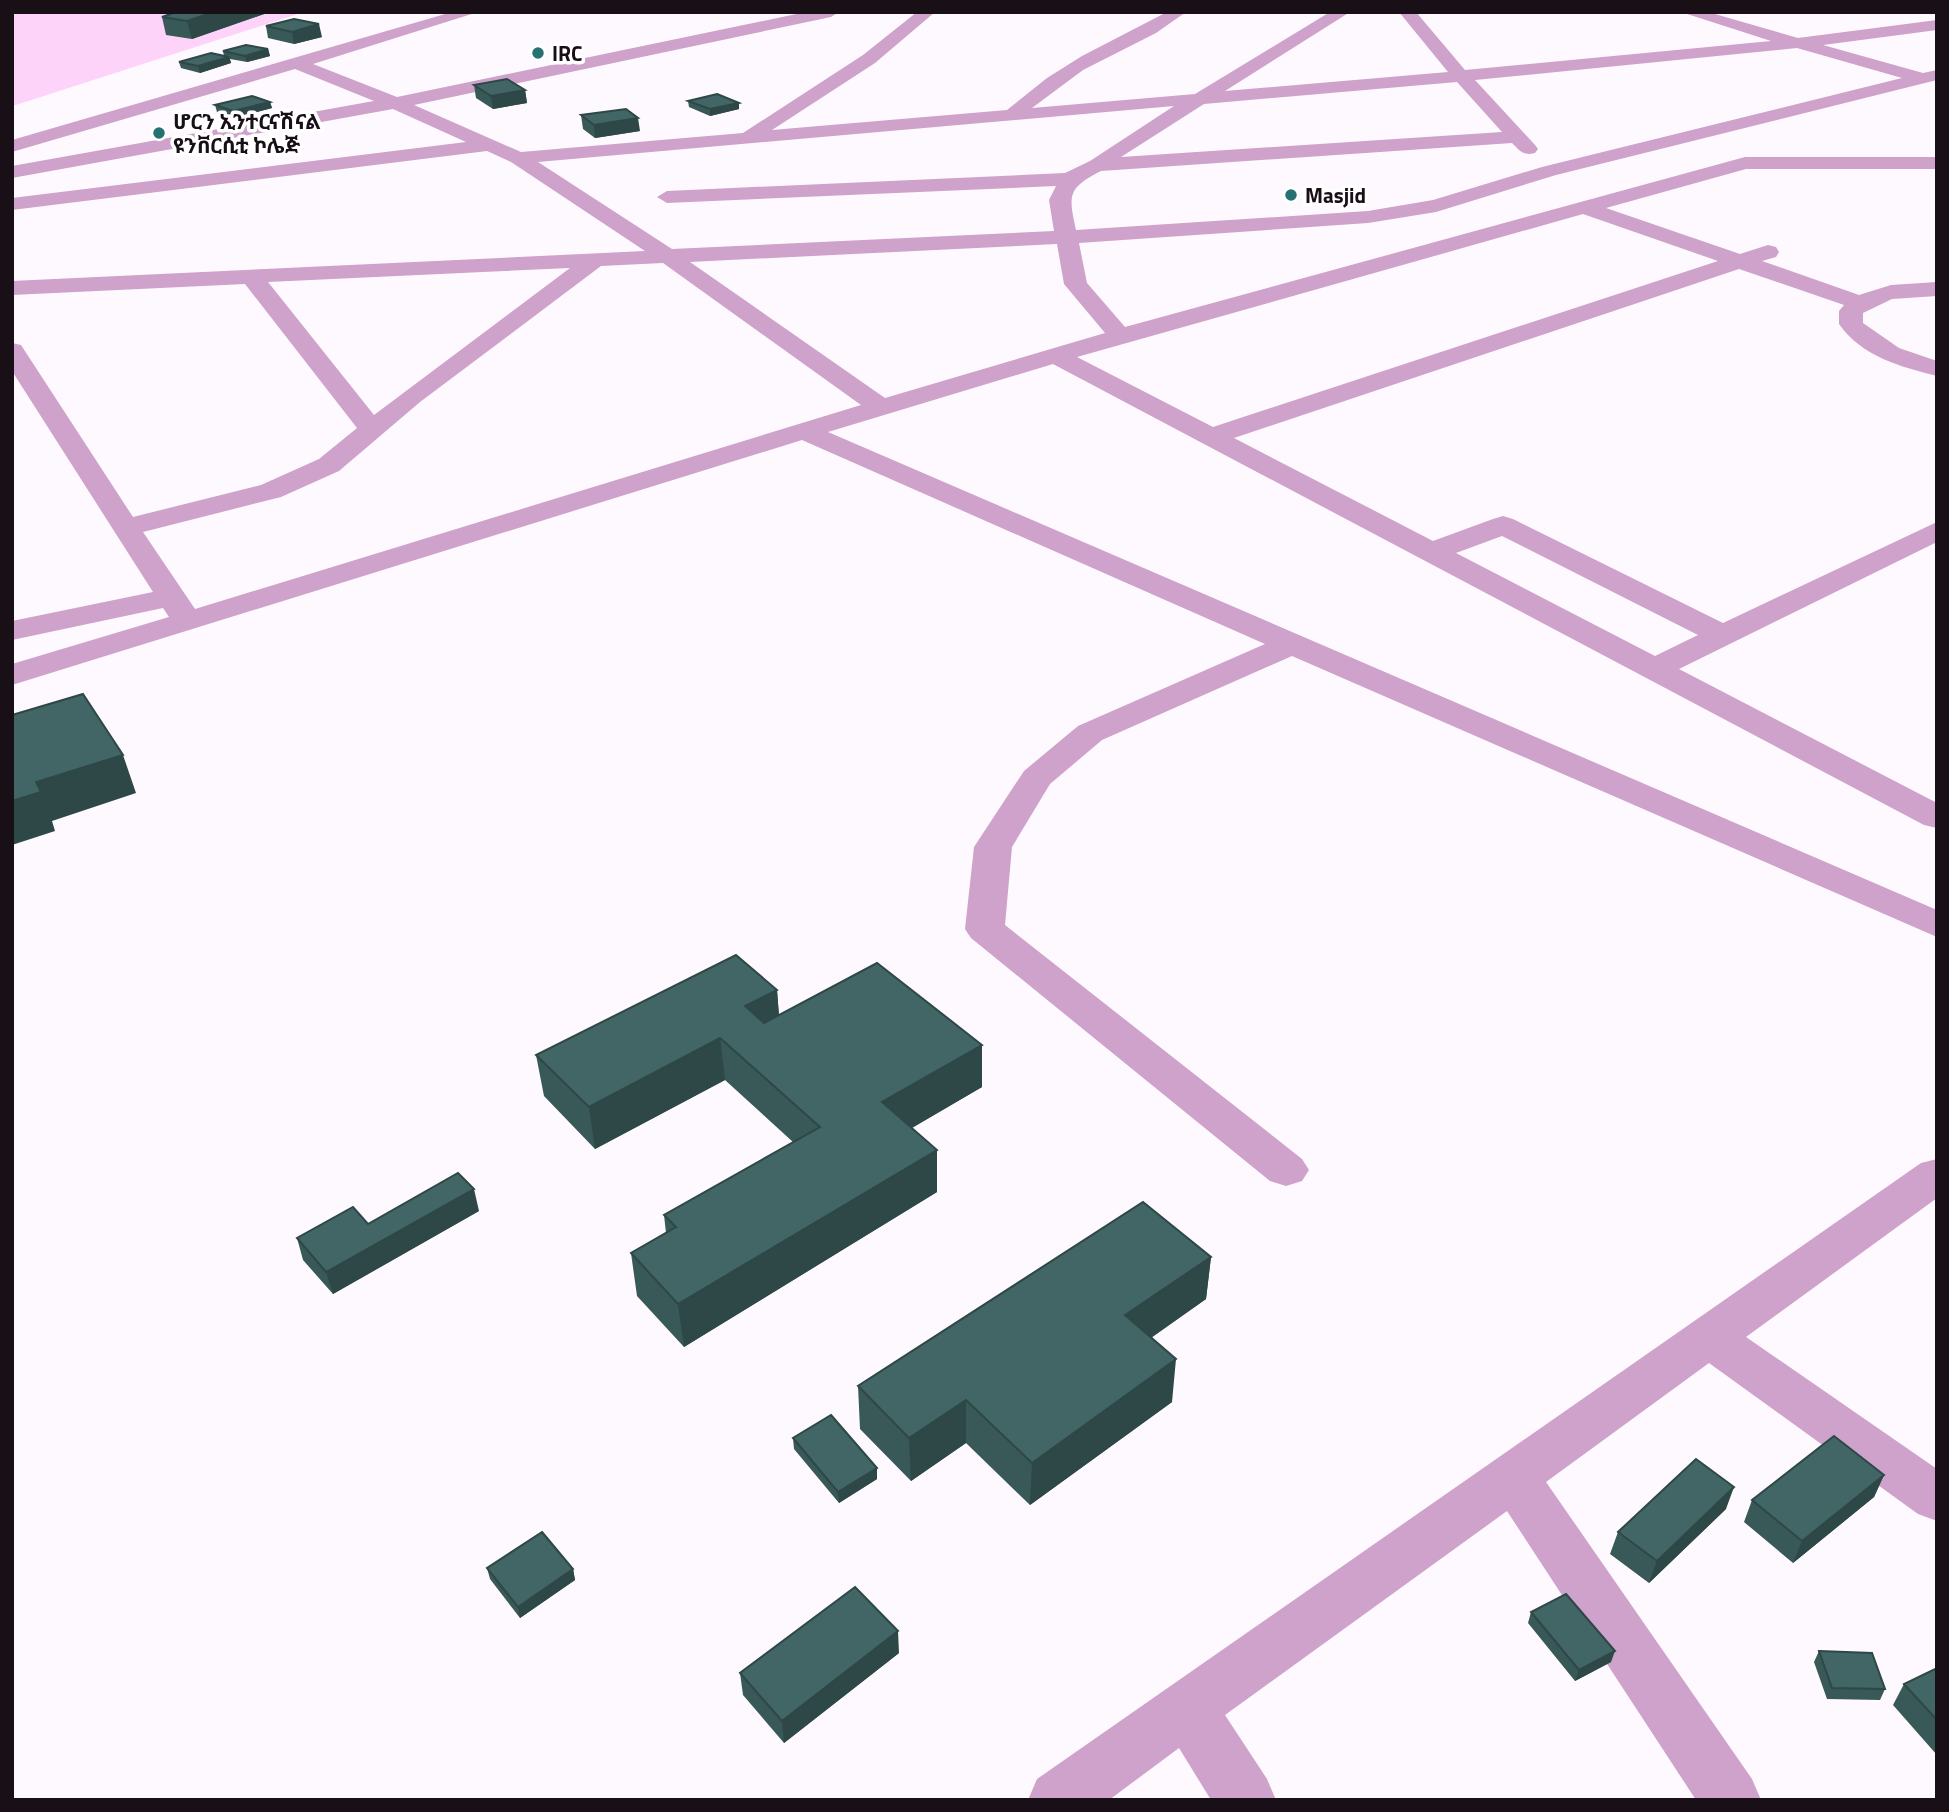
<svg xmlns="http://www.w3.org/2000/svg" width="1949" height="1812" font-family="'Titillium Web','Noto Sans Ethiopic',sans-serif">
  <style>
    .green { fill: #fdd3f9 }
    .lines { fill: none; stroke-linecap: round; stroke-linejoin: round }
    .minor { fill: #cea2ca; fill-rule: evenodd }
    .wall { fill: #395858 }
    .shaded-wall { fill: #2e4747 }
    .building { fill: #426666; stroke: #2e4747; stroke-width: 2 }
    .poi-dot { fill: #267171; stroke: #fff; stroke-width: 2.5 }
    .labels { text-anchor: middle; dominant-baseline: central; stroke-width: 7; stroke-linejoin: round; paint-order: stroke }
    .far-poi-label { font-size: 21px; font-weight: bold; fill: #180f17; stroke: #fff; text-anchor: start }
  </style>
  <rect width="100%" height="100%" fill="#fef9fe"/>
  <path class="green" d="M12,12H304L16,105H12Z"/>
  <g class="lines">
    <path class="minor" d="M452,12H478L313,64L397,97L806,12H839L831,17L414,105L521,152L743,133L863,55L917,12H935L875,63L772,130L1007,110L1047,78L1082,56L1167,12H1186L1156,33L1083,70L1032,108L1195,94L1330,12H1350L1225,91L1448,72L1399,12H1416L1465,70L1771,41L1681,12H1708L1798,38L1937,20V30L1823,45L1923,73L1937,70V80L1556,175L1436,212L1368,223L1079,243L1087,283L1125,327L1745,157H1937V169H1746L1606,208L1740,254L1768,245L1776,247L1779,252L1776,257L1762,261L1859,295L1891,285L1937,282V296L1892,299L1863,313V323L1899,348L1937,361V376C1901,367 1861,356 1839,324V311L1844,305L1739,269L1234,438L1433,541L1493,519L1503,516L1513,519L1723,623L1937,522V542L1679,669L1937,803V828L1924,825L1053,364L828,432L1937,910V937L1292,656L1102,740L1050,784L1012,847L1005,925L1302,1159L1309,1170L1302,1181L1286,1186L1270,1181L971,938L965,929L974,847L1024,771L1078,726L1265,644L802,440L12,685V664L169,617L163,608L12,640V621L153,592L12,371V343L21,345L133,517L261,485L319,459L357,428L245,284L12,295V281L645,251L511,162L487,151L12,210V198L466,142L393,109L12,178V166L374,101L295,69L12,152V140ZM1797,48L1902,78L1542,167L1433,200L1368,211L1076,230C1068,194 1068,188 1101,171L1512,143C1520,151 1523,156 1535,153L1538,149L1535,145L1475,80ZM1457,82L1502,132L1121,157L1204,104ZM1174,106L1090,161L1065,173L667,191L657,197L667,203L1056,186L1049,200L1054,231L672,249L538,162ZM1583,214L1718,261L1213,427L1077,357ZM1057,244L1064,284L1105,333L885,398L690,262ZM663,263L861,405L195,609L143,532L281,497L339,471L420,402L601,266ZM570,268L374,415L268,282ZM1502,536L1698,635L1655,656L1456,553Z
      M1937,1159V1198L1746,1337L1937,1469V1521L1918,1514L1709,1363L1546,1482L1752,1779L1761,1800H1696L1507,1511L1225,1715L1267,1779L1276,1800H1211L1179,1748L1109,1800H1028L1037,1779L1921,1163Z"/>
  </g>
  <path class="wall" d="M270,12L192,39L166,35L162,17Z
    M266,26L322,37L294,44L268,38Z
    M268,49L270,56L247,62L230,59L231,63L200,73L181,68L179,62L224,56L223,51Z
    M474,85L525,90L527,103L493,109L476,98Z
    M688,101L739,109L710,116L689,107Z
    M270,102L272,108L235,118L217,112L215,105Z
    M581,115L640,131L595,138L583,129Z
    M777,990L779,1015L982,1045V1087L912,1128L937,1150V1192L684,1347L637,1296L631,1253L666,1233L664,1215L793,1142L725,1080L595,1149L544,1096L536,1055Z
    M479,1211L333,1294L303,1260L297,1238L368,1224Z
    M1211,1257L1206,1299L1151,1338L1172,1402L1030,1505L966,1443L911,1481L860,1429L858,1386Z
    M793,1438L877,1479L839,1503L794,1449Z
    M1884,1475L1874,1497L1793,1563L1744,1522L1752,1500Z
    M1726,1509L1649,1583L1610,1554L1618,1532Z
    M487,1568L573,1569L575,1580L520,1618L490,1579Z
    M1531,1612L1611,1662L1575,1681L1528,1623Z
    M1819,1651L1885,1689L1880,1700L1827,1699L1814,1662Z
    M899,1653L784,1743L743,1695L740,1673Z
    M1937,1668V1755L1893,1705L1904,1684Z"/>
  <path class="shaded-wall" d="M214,12H270L192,39L187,21Z
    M319,24L322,37L294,44L292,32Z
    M268,49L270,56L247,62L245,56Z
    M229,57L231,63L200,73L198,66Z
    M525,90L527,103L493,109L491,96Z
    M270,102L272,108L235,118L233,111Z
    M739,103V109L710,116V109Z
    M638,118L640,131L595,138L594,125Z
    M123,755L136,793L52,821L55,831L12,845V801L36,782Z
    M777,990L780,1031L748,1047L745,1006Z
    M720,1038L725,1080L595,1149L589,1107Z
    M982,1045V1087L884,1144L882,1102Z
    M937,1150V1192L684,1347L678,1304Z
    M474,1189L479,1211L333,1294L326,1272Z
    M1211,1257L1206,1299L1122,1358L1125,1315Z
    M1176,1359L1172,1402L1030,1505L1032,1463Z
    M966,1400V1443L911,1481L909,1438Z
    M877,1468V1479L839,1503L838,1492Z
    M1884,1475L1874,1497L1793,1563L1802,1541Z
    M1734,1487L1726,1509L1649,1583L1657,1561Z
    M573,1569L575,1580L520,1618L518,1607Z
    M898,1631L899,1653L784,1743L782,1721Z
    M1615,1651L1611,1662L1575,1681L1579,1670Z"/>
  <path class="building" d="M176,12H214L187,21L162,17Z
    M294,19L319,24L292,32L266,26Z
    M246,45L268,49L245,56L223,51Z
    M211,53L229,57L198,66L179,62Z
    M507,79L525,90L491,96L474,85Z
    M717,94L739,103L710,109L688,101Z
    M252,96L270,102L233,111L215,105Z
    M626,109L638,118L594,125L581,115Z
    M83,694L123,755L36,782L41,792L12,801V715Z
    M736,955L777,990L745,1006L764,1023L877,963L982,1045L882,1102L937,1150L678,1304L631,1253L676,1227L664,1215L820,1127L720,1038L589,1107L536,1055Z
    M458,1173L474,1189L326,1272L297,1238L353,1207L368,1224Z
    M1143,1202L1211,1257L1125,1315L1176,1359L1032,1463L966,1400L909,1438L858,1386Z
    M831,1415L877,1468L838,1492L793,1438Z
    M1834,1436L1884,1475L1802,1541L1752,1500Z
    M1696,1459L1734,1487L1657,1561L1618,1532Z
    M542,1532L573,1569L518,1607L487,1568Z
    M855,1587L898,1631L782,1721L740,1673Z
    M1566,1594L1615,1651L1579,1670L1531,1612Z
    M1819,1651L1872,1653L1885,1689L1832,1688Z
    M1937,1668V1720L1904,1684Z"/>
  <g class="poi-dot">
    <circle cx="538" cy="53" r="7"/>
    <circle cx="159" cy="133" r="7"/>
    <circle cx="1291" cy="195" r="7"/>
  </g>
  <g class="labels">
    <g class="far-poi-label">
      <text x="552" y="53">IRC</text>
      <text x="173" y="121">ሆርን ኢንተርናሽናል<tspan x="173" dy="24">ዩንቨርሲቲ ኮሌጅ</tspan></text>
      <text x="1305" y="195">Masjid</text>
    </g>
  </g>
  <rect width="1949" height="1812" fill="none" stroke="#180f17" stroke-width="28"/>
</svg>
